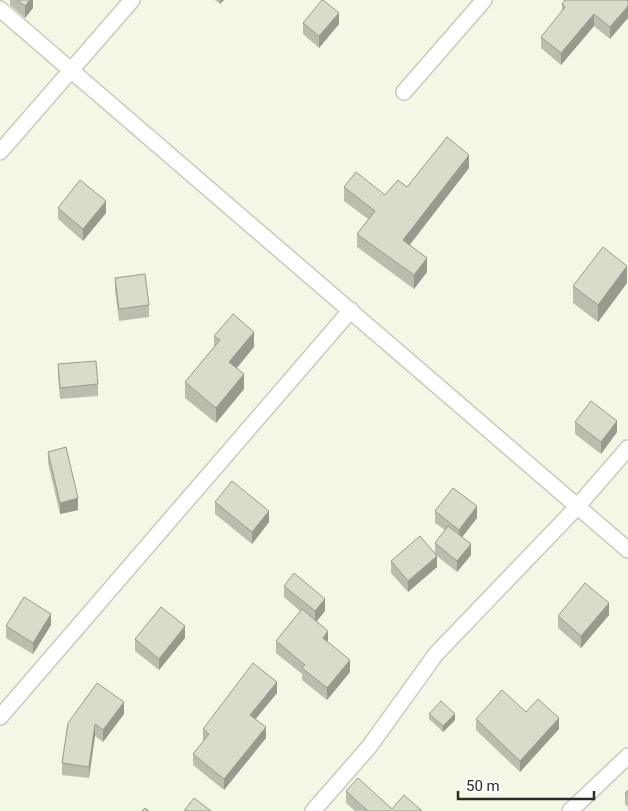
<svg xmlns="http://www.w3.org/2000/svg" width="628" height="811" font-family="Roboto,sans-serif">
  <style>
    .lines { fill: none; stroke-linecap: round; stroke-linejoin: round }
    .street-casing { stroke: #c7ccba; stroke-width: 18 }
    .street { stroke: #fff; stroke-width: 15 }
    .wall { fill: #babeaf }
    .shaded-wall { fill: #979b8e }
    .building { fill: #d8ddcb; stroke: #979b8e }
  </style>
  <rect width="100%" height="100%" fill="#f2f8e5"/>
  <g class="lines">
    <defs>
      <path id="street" d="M0,9L628,550
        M404,92L484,0
        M0,152L132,0
        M0,717L351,310
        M313,811L369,747L436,654L577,507L628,448
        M570,811L628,756"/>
    </defs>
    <use href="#street" class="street-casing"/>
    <use href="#street" class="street"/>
  </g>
  <path class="wall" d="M10,0H33V8L25,18L10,5Z
    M215,0H224L220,4Z
    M628,0L610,39L594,26L561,65L541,48V37L562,12V4Z
    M303,23L339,24L319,48L303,34Z
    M469,168L410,245L427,272L414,289L357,247V234L368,219L344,201V187L385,195L407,187Z
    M58,208L106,213L83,241L58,219Z
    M115,278L149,305V317L119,321L115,290Z
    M627,283L598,322L573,303V286Z
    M214,336L254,347L237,368L244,389L216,423L185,398V382L214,347Z
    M58,364L98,384V396L60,399L58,376Z
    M575,422L617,432L601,454L575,434Z
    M48,452L78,510L60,514L48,463Z
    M215,502L269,522L252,544L215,514Z
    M435,511L477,518L462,537L471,555L457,572L437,556V567L408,592L391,573V561L435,554V543L445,530L435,523Z
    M284,586L325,611L317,621L328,642L350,672L327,700L302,680V674L276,653V641L300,611L284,597Z
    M609,615L581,648L558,628V616Z
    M51,625L33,654L6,638V626Z
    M185,638L159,670L135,651V639Z
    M277,693L255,719L266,738L224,790L193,765V754L204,741L203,740V729Z
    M526,712L559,729L520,772L476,730V719Z
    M124,714L103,742L95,736L89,778L62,775V763L68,723Z
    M429,714L455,720L443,732L429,719Z
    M628,790V807L625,804V793Z
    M346,791L392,809L422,811H355L346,803Z"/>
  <path class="shaded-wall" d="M30,0H33V8L25,18V6Z
    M220,0H224L220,4Z
    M628,6V18L610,39V27Z
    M339,13V24L319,48V36Z
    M594,14V26L561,65V53Z
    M469,155V168L403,253V240Z
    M106,201V213L83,241V229Z
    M427,258V272L414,289V275Z
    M627,266V283L598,322V305Z
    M254,332V347L229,377V362Z
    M244,374V389L216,423V408Z
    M617,421V432L601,454V442Z
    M78,498V510L60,514V503Z
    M477,506V518L459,541V530Z
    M269,511V522L252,544V532Z
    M471,544V555L457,572V561Z
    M437,556V567L408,592V581Z
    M325,599V611L315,623V611Z
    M609,603V615L581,648V636Z
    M51,614V625L33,654V643Z
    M185,626V638L159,670V659Z
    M328,631V642L323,638Z
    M350,660V672L327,700V688Z
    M277,682V693L250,726V715Z
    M124,702V714L103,742V730Z
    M455,714V720L443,732V726Z
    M559,718V729L520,772V761Z
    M95,724V736L89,778V767Z
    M266,727V738L224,790V779Z"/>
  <path class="building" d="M17,0H30L25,6Z
    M322,0H323L339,13L319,36L303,23Z
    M565,0H628V6L610,27L594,14L561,53L541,37L565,7L562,4Z
    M447,137L469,155L403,240L427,258L414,275L357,234L375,211L344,187L356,172L385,195L398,180L407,187Z
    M80,180L106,201L83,229L58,208Z
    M603,247L627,266L598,305L573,286Z
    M145,274L149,305L119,309L115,278Z
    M233,314L254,332L229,362L244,374L216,408L185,382L220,340L214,336Z
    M96,361L98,384L60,388L58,364Z
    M591,401L617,421L601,442L575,422Z
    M66,447L78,498L60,503L48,452Z
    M232,481L269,511L252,532L215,502Z
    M453,488L477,506L459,530L435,511Z
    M448,526L471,544L457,561L435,543Z
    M420,536L437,556L408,581L391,561Z
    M294,573L325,599L315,611L284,586Z
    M585,583L609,603L581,636L558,616Z
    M24,597L51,614L33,643L6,626Z
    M161,607L185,626L159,659L135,639Z
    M302,609L328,631L323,638L350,660L327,688L302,668L305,665L276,641Z
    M253,663L277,682L250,715L266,727L224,779L193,754L209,734L203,729Z
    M97,683L124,702L103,730L95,724L89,767L62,763L68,723Z
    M502,690L526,712L538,699L559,718L520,761L476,719Z
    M441,701L455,714L443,726L429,714Z
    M358,778L392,809L404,795L422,811H368L346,791Z
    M628,790V795L625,793Z
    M194,798L211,811H184Z
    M145,808L149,811H142Z"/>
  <path d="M458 791v8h136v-8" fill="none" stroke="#282a23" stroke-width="2.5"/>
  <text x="466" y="791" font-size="15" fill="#282a23" stroke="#ffffff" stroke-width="4" paint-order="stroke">50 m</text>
</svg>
